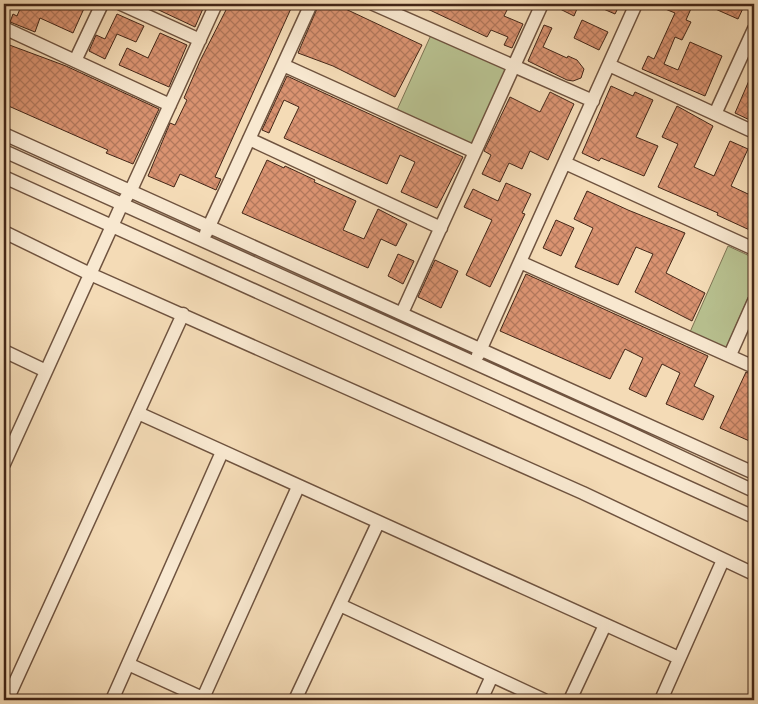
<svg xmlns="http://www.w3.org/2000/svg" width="758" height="704" font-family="'IM FELL DW Pica',serif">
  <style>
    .park { fill: #b8c190; stroke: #7e7454 }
    .building { fill: url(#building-cross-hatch); stroke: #432617 }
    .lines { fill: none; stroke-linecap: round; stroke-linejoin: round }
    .minor-casing { stroke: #6f533f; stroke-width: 15 }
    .minor { stroke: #f8e8d0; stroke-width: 12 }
  </style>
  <defs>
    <pattern id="building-cross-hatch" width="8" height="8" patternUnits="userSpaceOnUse" patternTransform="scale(1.25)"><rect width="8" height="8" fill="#da9371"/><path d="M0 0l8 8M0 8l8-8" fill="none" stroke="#b2785c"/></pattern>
  </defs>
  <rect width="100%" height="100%" fill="#f4dbb6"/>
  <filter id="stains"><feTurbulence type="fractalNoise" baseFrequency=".004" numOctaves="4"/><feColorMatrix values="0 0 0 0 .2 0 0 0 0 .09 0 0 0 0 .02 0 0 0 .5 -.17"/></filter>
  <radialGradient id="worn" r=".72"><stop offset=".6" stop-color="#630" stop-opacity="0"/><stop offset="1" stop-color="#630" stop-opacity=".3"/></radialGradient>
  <path class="park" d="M431,35L506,69L472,144L397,110Z
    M728,246L754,258V284L726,348L690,332Z"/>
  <path class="building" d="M22,4H86L73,33L40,18L35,32L10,22L13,14L17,16Z
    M146,4H205L195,27Z
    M224,4H293L215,177L221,179L216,190L180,174L174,187L148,176L170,123L175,125L187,100L184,98L200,61L226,10L223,8Z
    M319,4H335L422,45L395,97L333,66L298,53Z
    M417,4H510L504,16L523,24L512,48L504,45L508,37L491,30L487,37Z
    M550,4H579L574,16Z
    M592,4H620L615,14Z
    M653,4H693L686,20L691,22L682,40L675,37L664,64L678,70L690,42L722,56L705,96L642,69L648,56L654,59L675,13Z
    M704,4H745L738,19Z
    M117,14L144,26L136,42L117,34L105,59L89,51L96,35L105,39Z
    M582,20L608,32L599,50L574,38Z
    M544,25L552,28L543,47L567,58L568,56L577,60L584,69L581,78L573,81L567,80L528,61Z
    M160,33L187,45L169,87L119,65L127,48L148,58Z
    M4,43L66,66L159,109L133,164L106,153L108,150L4,104Z
    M754,69V122L735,113Z
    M287,76L463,157L437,208L401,192L415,162L400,155L387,184L284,138L299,107L284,100L269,133L262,130Z
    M611,86L633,96L635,92L653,100L636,137L658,146L644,176L601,158L599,161L582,153Z
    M550,92L574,104L548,160L530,151L522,169L509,163L500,182L482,174L491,155L484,151L510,97L540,112Z
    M677,106L713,126L694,167L714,176L730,141L748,149L731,186L748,194L754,180V232L717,215L718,213L658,187L678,144L662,137Z
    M267,160L284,168L285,166L315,180L314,182L356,201L343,230L364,239L378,209L407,224L396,246L381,239L368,268L242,213Z
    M506,183L531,194L522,213L525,214L490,287L466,275L492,220L464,207L473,189L498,201Z
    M587,191L628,210L685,233L666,273L705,293L692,321L635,292L653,254L636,247L618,285L575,267L593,228L574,219Z
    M556,220L574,228L561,256L543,248Z
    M398,254L414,261L403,284L388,276Z
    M435,260L458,271L441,308L418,297Z
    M526,274L708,356L694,386L714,396L703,420L666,404L680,373L662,364L646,397L629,389L643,358L625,349L610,379L500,331Z
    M746,372L754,376V443L720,428Z"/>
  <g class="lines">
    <defs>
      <path id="minor" d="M121,4L200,40
        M373,4L593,101
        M4,28L170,105
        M75,61L102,4
        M283,65L475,152
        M609,65L754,132
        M715,114L754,29
        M4,134L754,473
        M249,139L441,228
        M4,151L619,428L754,491
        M565,163L754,249
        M4,177L754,517
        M4,232L90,274L583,493L754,574
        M206,233L311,4
        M520,262L754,367
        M402,313L542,4
        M4,351L46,371
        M478,355L636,4
        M730,355L754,301
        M138,413L679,658
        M4,464L122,204L131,190L216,4
        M340,605L544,700
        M128,664L207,700
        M203,698L298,487
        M7,700L183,314
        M112,700L222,452
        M295,700L378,523
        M481,700L492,676
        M570,700L605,625
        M661,700L723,560"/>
    </defs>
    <use href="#minor" class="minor-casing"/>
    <use href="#minor" class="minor"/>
  </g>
  <rect width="758" height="704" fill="none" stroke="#f4dbb6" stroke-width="20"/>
  <rect x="5" y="5" width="748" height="694" fill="none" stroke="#432617" stroke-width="2.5"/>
  <rect x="10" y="10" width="738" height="684" fill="none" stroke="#432617"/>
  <rect width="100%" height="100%" filter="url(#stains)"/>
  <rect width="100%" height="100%" fill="url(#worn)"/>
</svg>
